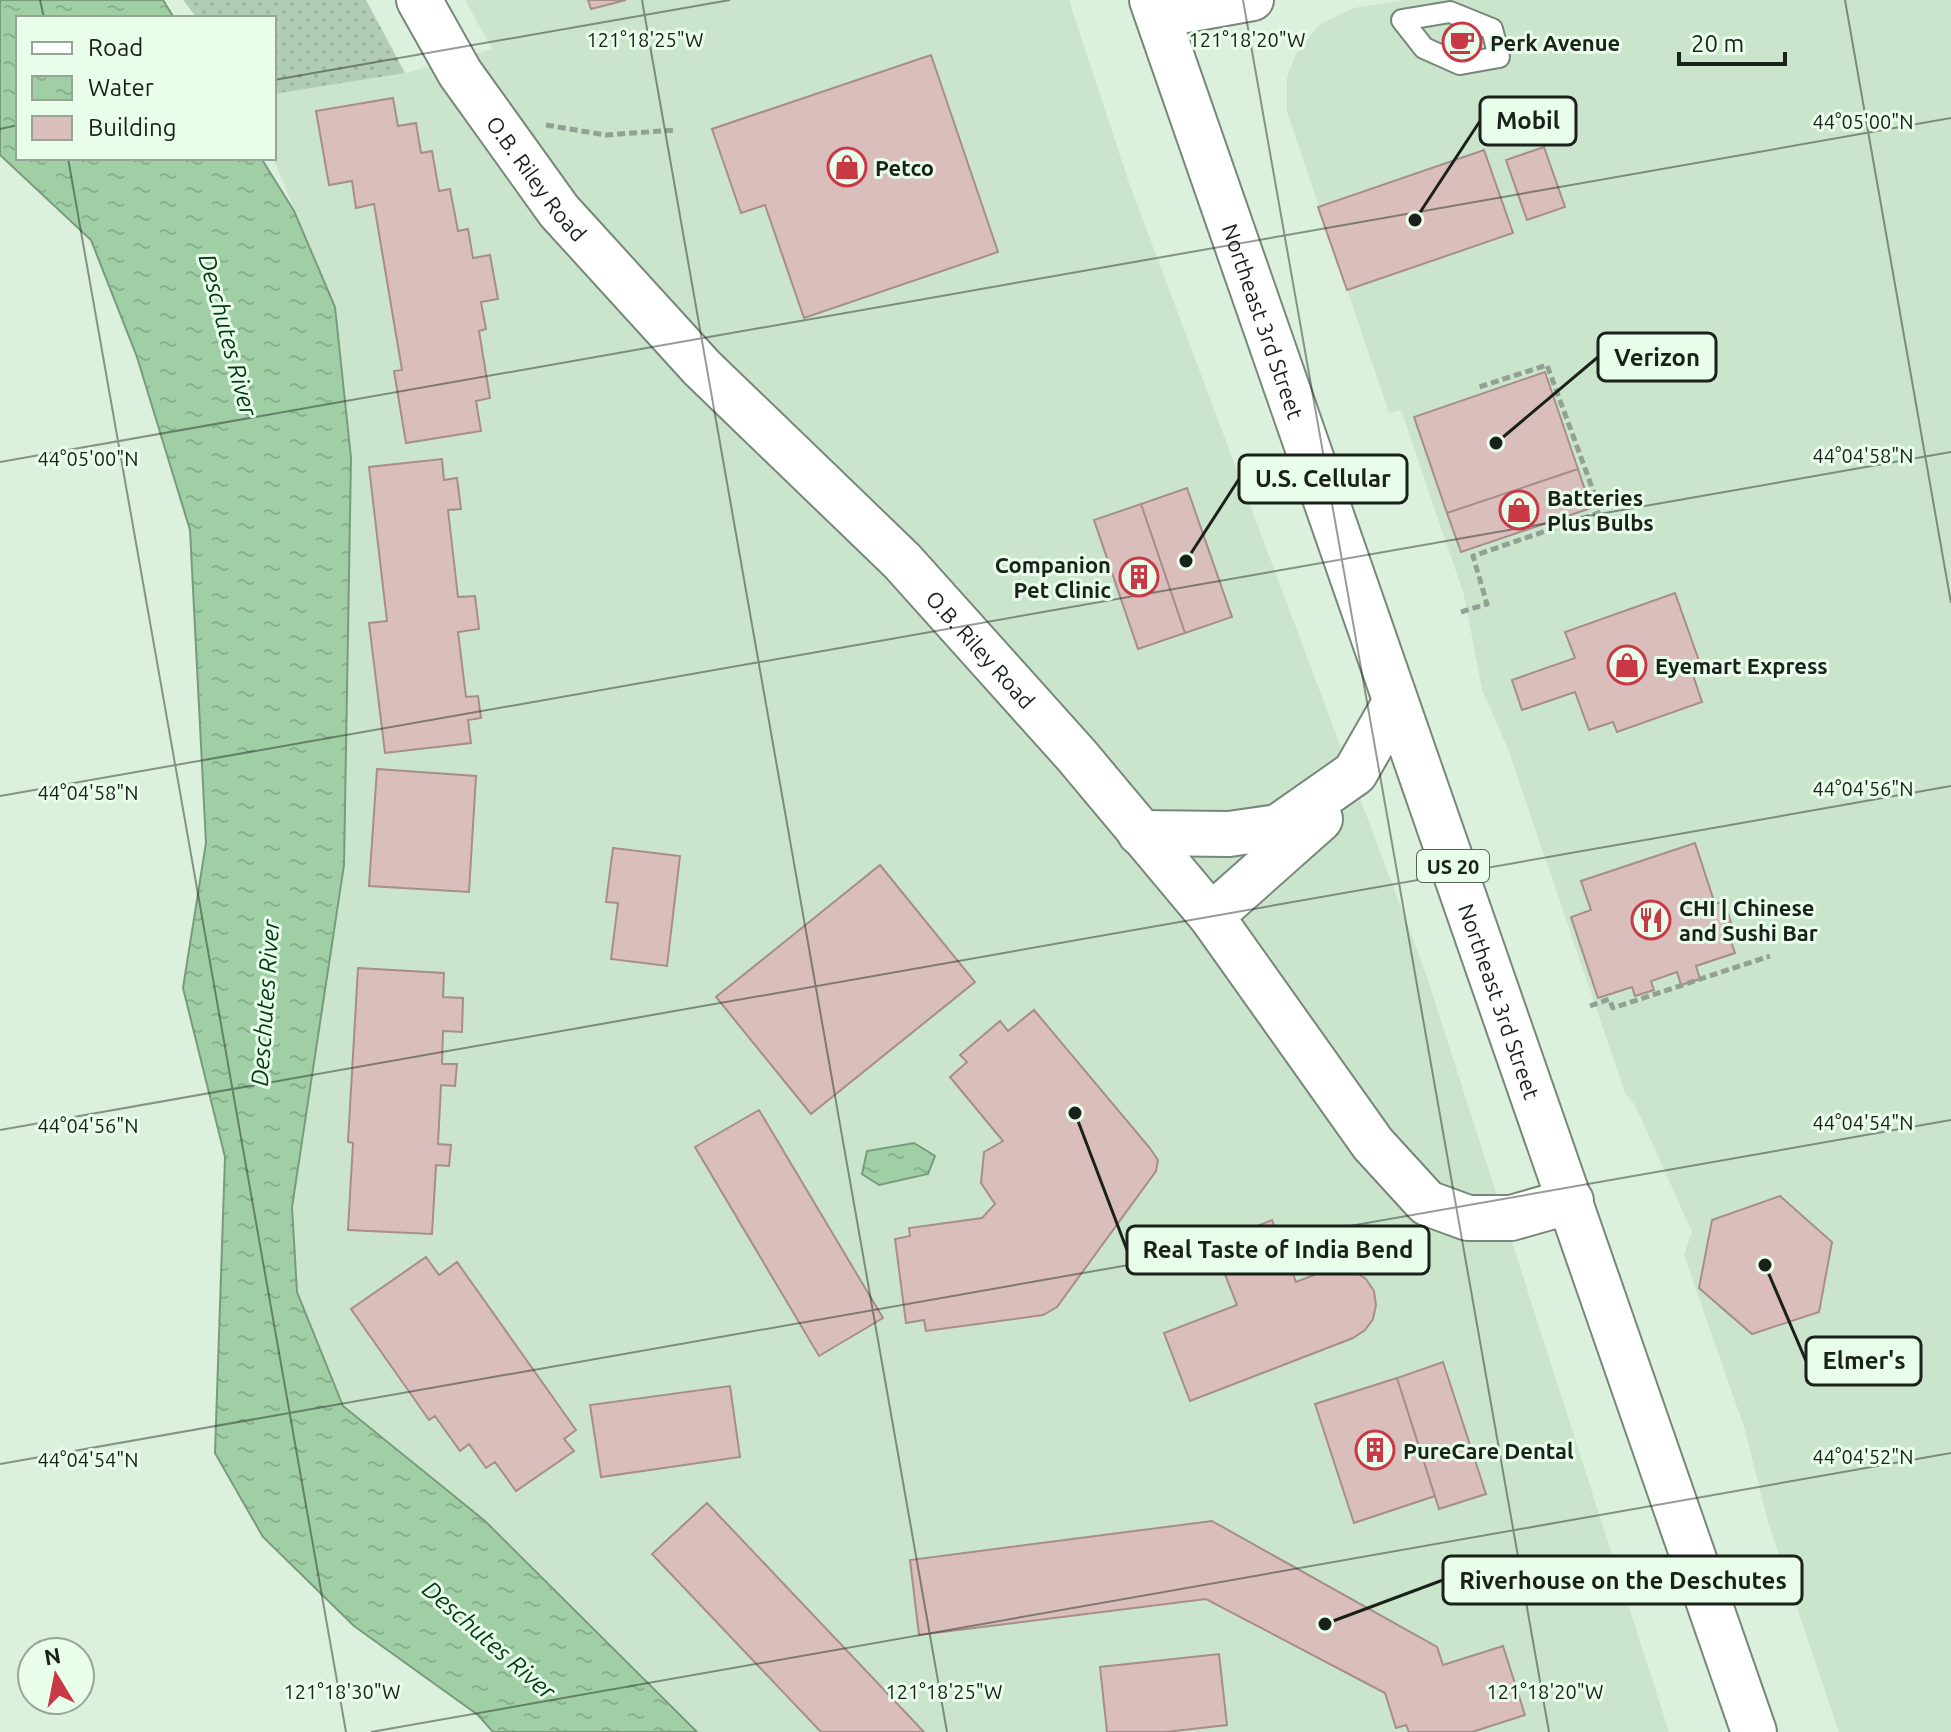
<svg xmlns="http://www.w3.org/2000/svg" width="1951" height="1732" font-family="Ubuntu,sans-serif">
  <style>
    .built { fill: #cbe5cd }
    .grass { fill: url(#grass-dots) }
    .water { fill: url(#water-ripples); stroke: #789b7c; stroke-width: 2 }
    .building { fill: #d9bebc; stroke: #a78d8b; stroke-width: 2 }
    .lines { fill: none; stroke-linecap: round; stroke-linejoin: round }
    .service-casing { stroke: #768878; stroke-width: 24 }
    .minor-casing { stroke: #768878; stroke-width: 44 }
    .tertiary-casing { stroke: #768878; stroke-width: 48 }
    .primary-casing { stroke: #768878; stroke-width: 48 }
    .path { stroke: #91a193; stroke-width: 5; stroke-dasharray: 8 4; stroke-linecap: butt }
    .service { stroke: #fff; stroke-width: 20 }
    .minor { stroke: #fff; stroke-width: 40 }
    .tertiary { stroke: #fff; stroke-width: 44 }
    .primary { stroke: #fff; stroke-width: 44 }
    .ticks { fill: none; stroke: #19211a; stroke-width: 2; stroke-opacity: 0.45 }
    .labels { text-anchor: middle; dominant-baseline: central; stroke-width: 6; stroke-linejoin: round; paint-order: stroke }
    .shield { fill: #e9fdeb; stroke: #576359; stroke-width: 2 }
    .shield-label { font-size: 20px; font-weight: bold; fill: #19211a }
    .poi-label { font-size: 22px; font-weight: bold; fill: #19211a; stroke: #e9fdeb; text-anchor: start }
    .street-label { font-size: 22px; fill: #19211a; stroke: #e9fdeb }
    .water-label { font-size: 24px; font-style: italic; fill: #023914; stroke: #e9fdeb }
    .ticks-label { font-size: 20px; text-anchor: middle; fill: #19211a; stroke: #e9fdeb; stroke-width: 6; stroke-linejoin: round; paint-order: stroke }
    .leader { fill: none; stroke: #19211a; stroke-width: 3 }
    .callout-dot { fill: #19211a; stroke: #e9fdeb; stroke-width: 3 }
    .callout { fill: #e9fdeb; stroke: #19211a; stroke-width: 3 }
    .callout-label { font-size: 24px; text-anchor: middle; font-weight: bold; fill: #19211a }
  </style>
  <defs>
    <pattern id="grass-dots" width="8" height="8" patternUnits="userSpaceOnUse" patternTransform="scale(2)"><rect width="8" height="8" fill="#b1cdb5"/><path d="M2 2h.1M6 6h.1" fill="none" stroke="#98b09b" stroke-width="1.8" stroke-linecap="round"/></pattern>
    <pattern id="water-ripples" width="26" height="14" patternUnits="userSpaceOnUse" patternTransform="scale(2)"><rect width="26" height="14" fill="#a0cfa6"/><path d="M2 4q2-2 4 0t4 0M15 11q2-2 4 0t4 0" fill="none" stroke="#89b18e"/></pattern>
  </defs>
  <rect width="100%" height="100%" fill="#dcf0de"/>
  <path class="built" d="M465,0H1069L1128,180L1426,974L1669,1732H697L485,1521L343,1406L297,1292L292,1207L344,865L351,458L335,307L273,158L274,94L405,73L492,49Z
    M1405,0H1951V1732H1839L1768,1522L1745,1430L1684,1255L1692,1232L1635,1105L1625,1093L1508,749L1482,690L1464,595L1401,410L1389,413L1287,112V77L1296,54L1320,24L1354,8Z"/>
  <path class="grass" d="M183,0H366L405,73L274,94V18H197Z"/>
  <path class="water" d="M0,0H163L174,18H18V158H261L294,211L335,307L351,458L344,865L292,1207L297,1292L343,1406L485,1521L697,1732H493L478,1715L354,1626L263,1537L215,1453L225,1157L183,988L206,843L190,530L137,357L91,240L0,155Z
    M914,1143L935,1156L928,1174L879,1185L862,1174L867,1151Z"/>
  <path class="building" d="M588,0H626L591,9Z
    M1451,28L1480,38L1473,55L1445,45Z
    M931,55L998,252L804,318L765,205L741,213L712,129Z
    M393,98L398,126L416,123L421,153L432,151L439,191L450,189L458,231L468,229L473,258L490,255L498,299L481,302L486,329L479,331L490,398L476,401L481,431L406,443L394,371L402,370L374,204L356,208L352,181L329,185L316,111Z
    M1544,147L1565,207L1527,220L1506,160Z
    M1484,150L1513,233L1347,290L1318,207Z
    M1545,372L1578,469L1447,513L1414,417Z
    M442,459L444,480L457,478L461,509L448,510L458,597L475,596L479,629L458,632L466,697L478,696L481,718L468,720L471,743L385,753L369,623L387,621L369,467Z
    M1578,469L1591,508L1461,552L1447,513Z
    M1187,488L1232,617L1185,633L1141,504Z
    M1141,504L1185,633L1138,649L1094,520Z
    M1675,593L1703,672L1693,675L1702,702L1617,732L1613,722L1589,730L1575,692L1522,710L1512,680L1575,658L1565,632Z
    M377,769L476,776L469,892L369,886Z
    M1695,843L1715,904L1724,901L1731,923L1725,924L1735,953L1696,966L1700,979L1681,985L1677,972L1651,981L1654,990L1635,996L1632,987L1598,998L1571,917L1591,910L1581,881Z
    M613,848L680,856L667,966L611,959L618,903L606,902Z
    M880,865L975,982L811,1114L716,997Z
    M358,968L444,973L443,997L463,998L462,1032L443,1031L442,1064H457L455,1086L441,1085L438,1144L451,1145L449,1166L436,1165L432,1234L348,1230L353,1143L348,1142Z
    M1034,1010L1149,1147L1158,1160L1156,1171L1057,1307L1043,1315L926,1331L924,1320L906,1323L895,1239L910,1236L909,1228L982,1218L995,1204L981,1183L984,1152L1003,1141L950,1077L967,1062L960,1055L1000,1021L1008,1031Z
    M759,1110L883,1318L819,1356L695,1147Z
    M1780,1196L1832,1242L1819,1312L1752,1334L1699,1288L1712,1220Z
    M1272,1220L1296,1282L1327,1270L1341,1268L1354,1271L1366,1279L1374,1291L1376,1305L1373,1319L1365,1330L1353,1338L1190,1401L1164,1333L1237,1305L1213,1244Z
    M426,1257L439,1275L457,1262L576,1430L564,1439L574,1451L516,1491L495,1462L486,1468L469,1444L460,1451L435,1416L429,1420L351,1309Z
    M1443,1362L1486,1494L1439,1509L1397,1378Z
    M1397,1378L1435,1496L1354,1523L1315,1404Z
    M730,1386L740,1457L601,1477L590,1405Z
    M707,1503L924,1732H821L652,1554Z
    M1212,1521L1437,1647L1443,1665L1503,1646L1525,1715L1472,1732H1409L1406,1725L1396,1728L1385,1693L1206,1599L919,1635L910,1560Z
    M1219,1654L1227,1725L1166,1732H1107L1100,1667Z"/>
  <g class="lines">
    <defs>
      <path id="service" d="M1450,12L1492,29L1499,57L1460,64L1424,48L1402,20Z"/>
      <path id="minor" d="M1158,17L1253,0"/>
      <g id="tertiary">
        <path id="s1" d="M419,0L460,73L559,211L702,368L902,561L1077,756L1211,916L1373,1144L1427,1203L1468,1218H1511L1571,1201"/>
      </g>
      <g id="primary">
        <path id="s2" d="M1152,0L1754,1732"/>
        <path d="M1140,833L1229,834L1278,827L1355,773L1395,703"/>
        <path d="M1211,916L1320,819"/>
      </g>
    </defs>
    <use href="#service" class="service-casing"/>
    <use href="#minor" class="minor-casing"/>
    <use href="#tertiary" class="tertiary-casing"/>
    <use href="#primary" class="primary-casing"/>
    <path class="path" d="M546,125L606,135L675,130
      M1461,612L1487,604L1473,556L1601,512L1547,365L1476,388
      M1590,1006L1609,999L1613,1008L1770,956"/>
    <use href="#service" class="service"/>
    <use href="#minor" class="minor"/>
    <use href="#tertiary" class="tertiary"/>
    <use href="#primary" class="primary"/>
  </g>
  <path class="ticks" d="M40,0L44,18M642,0L947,1732M1243,0L1549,1732M1845,0L1951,603M274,80L730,0M0,129L18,125M68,158L346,1732M0,462L1951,118M0,796L1951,452M0,1130L1951,786M0,1464L1951,1120M371,1732L1951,1453"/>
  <defs>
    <symbol id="cafe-ring" viewBox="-11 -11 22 22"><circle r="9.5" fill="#e9fdeb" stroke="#c93945" stroke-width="1.5"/><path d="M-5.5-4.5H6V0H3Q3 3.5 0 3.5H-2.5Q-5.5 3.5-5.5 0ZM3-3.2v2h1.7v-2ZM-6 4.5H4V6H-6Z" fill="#c93945"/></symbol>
    <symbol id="shop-ring" viewBox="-11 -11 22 22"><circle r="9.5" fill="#e9fdeb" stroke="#c93945" stroke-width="1.5"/><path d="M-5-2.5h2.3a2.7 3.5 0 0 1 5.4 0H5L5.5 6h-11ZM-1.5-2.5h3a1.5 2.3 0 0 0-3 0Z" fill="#c93945"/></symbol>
    <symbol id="building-ring" viewBox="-11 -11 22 22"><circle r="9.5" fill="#e9fdeb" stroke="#c93945" stroke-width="1.5"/><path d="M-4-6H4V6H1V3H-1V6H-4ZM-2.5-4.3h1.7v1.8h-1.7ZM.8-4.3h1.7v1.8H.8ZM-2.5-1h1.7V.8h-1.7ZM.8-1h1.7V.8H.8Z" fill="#c93945"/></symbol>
    <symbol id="restaurant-ring" viewBox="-11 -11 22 22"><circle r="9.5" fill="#e9fdeb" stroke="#c93945" stroke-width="1.5"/><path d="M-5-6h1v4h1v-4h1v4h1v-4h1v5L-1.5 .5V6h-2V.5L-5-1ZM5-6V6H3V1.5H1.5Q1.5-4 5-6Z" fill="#c93945"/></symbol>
  </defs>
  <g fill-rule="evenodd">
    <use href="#cafe-ring" x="1440" y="20" width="44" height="44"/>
    <use href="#shop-ring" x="825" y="145" width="44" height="44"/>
    <use href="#shop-ring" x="1497" y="488" width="44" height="44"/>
    <use href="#building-ring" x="1117" y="555" width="44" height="44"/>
    <use href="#shop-ring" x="1605" y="643" width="44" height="44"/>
    <use href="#restaurant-ring" x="1629" y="898" width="44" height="44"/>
    <use href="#building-ring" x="1353" y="1428" width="44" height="44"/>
  </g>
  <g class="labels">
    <rect class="shield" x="1417" y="850" width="72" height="32" rx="6"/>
    <g class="shield-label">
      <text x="1453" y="866">US 20</text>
    </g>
    <g class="poi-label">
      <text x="1490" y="42">Perk Avenue</text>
      <text x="875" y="167">Petco</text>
      <text x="1547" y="497">Batteries<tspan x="1547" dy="25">Plus Bulbs</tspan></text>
      <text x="1111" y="564" text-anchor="end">Companion<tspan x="1111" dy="25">Pet Clinic</tspan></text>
      <text x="1655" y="665">Eyemart Express</text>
      <text x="1679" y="907">CHI | Chinese<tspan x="1679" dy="25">and Sushi Bar</tspan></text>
      <text x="1403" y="1450">PureCare Dental</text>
    </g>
    <g class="street-label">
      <text stroke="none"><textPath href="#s1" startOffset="214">O.B. Riley Road</textPath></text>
      <text stroke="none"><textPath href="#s2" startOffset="340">Northeast 3rd Street</textPath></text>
      <text stroke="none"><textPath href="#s1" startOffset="862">O.B. Riley Road</textPath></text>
      <text stroke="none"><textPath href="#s2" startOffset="1060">Northeast 3rd Street</textPath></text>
    </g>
    <g class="water-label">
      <text transform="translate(228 335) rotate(75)">Deschutes River</text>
      <text transform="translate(265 1003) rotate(-86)">Deschutes River</text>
      <text transform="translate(489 1640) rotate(41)">Deschutes River</text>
    </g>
  </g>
  <g class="ticks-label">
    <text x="645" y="47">121°18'25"W</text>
    <text x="1247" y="47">121°18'20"W</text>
    <text x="1863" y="129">44°05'00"N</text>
    <text x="1863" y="463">44°04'58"N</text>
    <text x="88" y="466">44°05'00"N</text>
    <text x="1863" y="796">44°04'56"N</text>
    <text x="88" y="800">44°04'58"N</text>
    <text x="1863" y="1130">44°04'54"N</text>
    <text x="88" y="1133">44°04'56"N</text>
    <text x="1863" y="1464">44°04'52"N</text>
    <text x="88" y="1467">44°04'54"N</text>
    <text x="342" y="1699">121°18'30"W</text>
    <text x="944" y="1699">121°18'25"W</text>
    <text x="1545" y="1699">121°18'20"W</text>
  </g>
  <path class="leader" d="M1415 220L1480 121M1496 443L1598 357M1186 561L1239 479M1075 1113L1127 1250M1765 1265L1806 1361M1325 1624L1443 1580"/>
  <g class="callout-dot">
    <circle cx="1415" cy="220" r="8"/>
    <circle cx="1496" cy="443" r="8"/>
    <circle cx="1186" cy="561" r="8"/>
    <circle cx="1075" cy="1113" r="8"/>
    <circle cx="1765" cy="1265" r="8"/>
    <circle cx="1325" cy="1624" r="8"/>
  </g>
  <g class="callout">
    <rect x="1480" y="97" width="96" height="48" rx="8"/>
    <rect x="1598" y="333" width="118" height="48" rx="8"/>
    <rect x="1239" y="455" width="168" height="48" rx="8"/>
    <rect x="1127" y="1226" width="302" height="48" rx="8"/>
    <rect x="1806" y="1337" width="115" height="48" rx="8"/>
    <rect x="1443" y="1556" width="359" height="48" rx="8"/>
  </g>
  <g class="callout-label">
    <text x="1528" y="129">Mobil</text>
    <text x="1657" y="366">Verizon</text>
    <text x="1323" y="487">U.S. Cellular</text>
    <text x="1278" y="1258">Real Taste of India Bend</text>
    <text x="1864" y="1369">Elmer's</text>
    <text x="1623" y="1589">Riverhouse on the Deschutes</text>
  </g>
  <rect x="16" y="16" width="260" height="144" fill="#e9fdeb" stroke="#96a597" stroke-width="2"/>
  <rect x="32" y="42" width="40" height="12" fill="#ffffff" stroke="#96a597" stroke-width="2"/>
  <text x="88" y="56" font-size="24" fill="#19211a">Road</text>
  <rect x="32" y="76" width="40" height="24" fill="url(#water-ripples)" stroke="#96a597" stroke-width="2"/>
  <text x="88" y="96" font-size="24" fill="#19211a">Water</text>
  <rect x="32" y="116" width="40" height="24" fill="#d9bebc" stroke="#96a597" stroke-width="2"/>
  <text x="88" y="136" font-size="24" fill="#19211a">Building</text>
  <g transform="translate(56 1676) rotate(350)"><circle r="38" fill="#e9fdeb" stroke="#96a597" stroke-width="2"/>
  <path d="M0-6L14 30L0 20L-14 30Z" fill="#c93945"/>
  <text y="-12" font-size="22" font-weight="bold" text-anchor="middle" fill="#19211a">N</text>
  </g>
  <path d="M1679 52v12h106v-12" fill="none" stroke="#19211a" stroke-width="4"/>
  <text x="1691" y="52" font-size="24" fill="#19211a" stroke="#e9fdeb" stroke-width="6" paint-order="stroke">20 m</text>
</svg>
